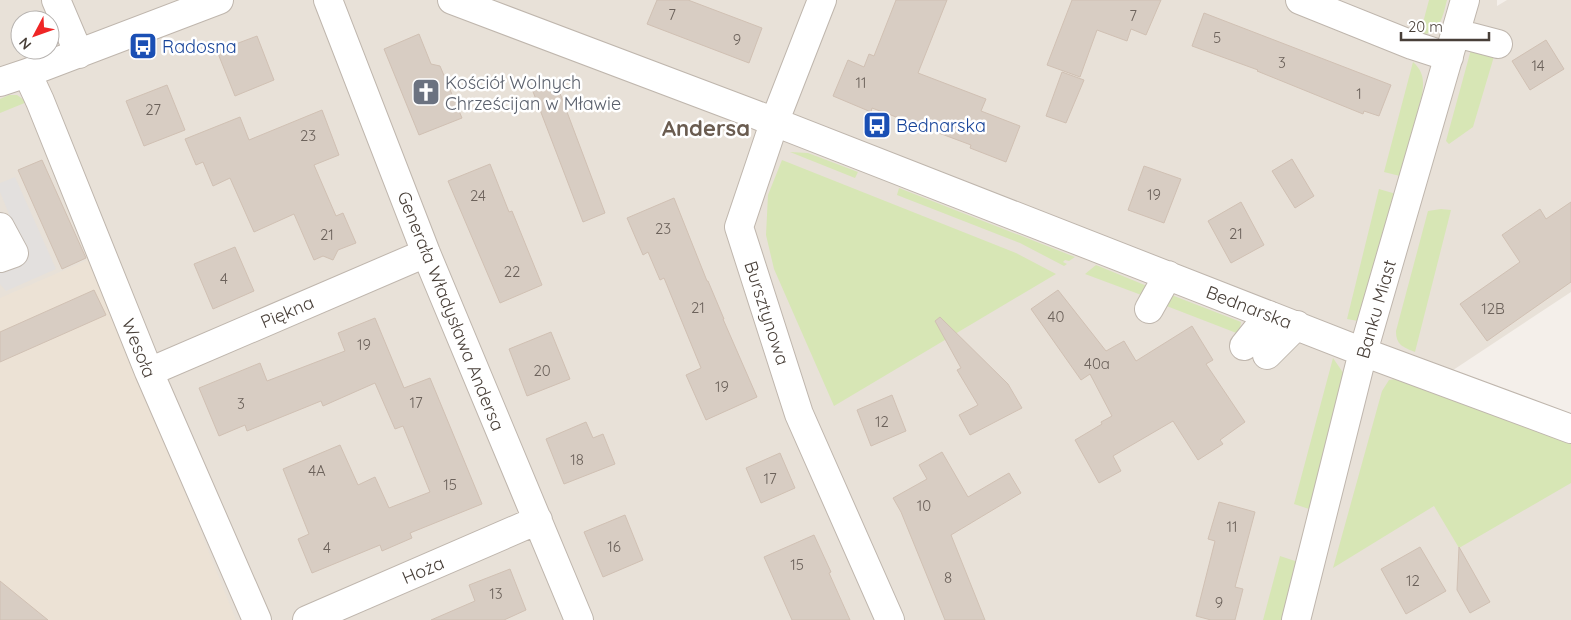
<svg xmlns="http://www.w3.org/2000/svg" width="1571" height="620" font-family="Quicksand,sans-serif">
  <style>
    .residential { fill: #e8e1d8; fill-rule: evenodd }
    .education { fill: #ece2d5 }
    .green { fill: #d7e6b5 }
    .parking { fill: #e3e0de }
    .building { fill: #d8cdc3; stroke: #d0c0b3 }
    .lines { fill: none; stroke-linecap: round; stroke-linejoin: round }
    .minor-casing { stroke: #bfb6ad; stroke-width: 30 }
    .minor { stroke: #fff; stroke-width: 28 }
    .labels { text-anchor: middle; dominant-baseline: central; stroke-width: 5; stroke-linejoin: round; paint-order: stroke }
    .number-label { font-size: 15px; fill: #6c625b }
    .transit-label { font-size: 18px; fill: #164399; stroke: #fff; text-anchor: start }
    .worship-label { font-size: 18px; fill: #5b616d; stroke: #fff; text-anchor: start }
    .street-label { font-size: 18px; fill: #483f38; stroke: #fff }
    .district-label { font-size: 22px; font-weight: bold; fill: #6a5c50; stroke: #fff }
  </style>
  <rect width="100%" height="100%" fill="#f4efea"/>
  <path class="residential" d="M0,0H1497V6L1507,0H1571V292L1429,386L1571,438V620H0ZM20,20H50V50H20Z"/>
  <path class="education" d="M92,258L236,620H0V298Z"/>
  <path class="green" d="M1429,0H1447C1443,15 1440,36 1420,34Z
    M1472,46L1495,53L1473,127L1449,144L1446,141Z
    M1413,62C1424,72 1424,81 1422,95L1400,176L1384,172Z
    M9,95H17L27,102L0,113V99Z
    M790,152L808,153L858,172L855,178Z
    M782,160L1016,253L1056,274L834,406L774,269L766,235L768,195Z
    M899,188L1075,257L1069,261L1065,260L1063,262L1067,264L1064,266L1020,243L897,195Z
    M1379,189L1396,194L1358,321L1347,319Z
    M1441,209L1451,210L1415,352C1403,347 1396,345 1396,331L1428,211Z
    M1096,265L1147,286L1144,296L1085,274Z
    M1169,294L1241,322L1239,334L1164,305Z
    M1333,358L1344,374L1312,510L1294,504Z
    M1401,378L1571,438V483L1459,548L1434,506L1333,568L1382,391L1389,380Z
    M1280,556L1298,562L1282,620H1263Z"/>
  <path class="parking" d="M15,177L56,269L6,291L0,284V262L18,236L0,192V183Z"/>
  <path class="building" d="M657,0H688L762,28L749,63L647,24Z
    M896,0H947L918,73L986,99L981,111L1020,126L1006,162L970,148L971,145L872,108L871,112L833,96L848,60L864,67L869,54L874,56Z
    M1072,0H1161L1146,35L1131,29L1127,41L1097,30L1080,77L1047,65Z
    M1204,13L1391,85L1379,116L1364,111L1363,114L1257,71L1258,70L1192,46Z
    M419,34L431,64L440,66L462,118L419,135L384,49Z
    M257,36L274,80L235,96L217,51Z
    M1546,40L1564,69L1530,90L1512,61Z
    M1062,72L1084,80L1066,123L1046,116Z
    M555,80L605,213L583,222L532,89Z
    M167,85L185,130L144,146L126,101Z
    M322,110L339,155L314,165L336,216L343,213L356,243L338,250L333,260L323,256L314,260L294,214L254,232L230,178L213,186L203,162L196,165L185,139L240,117L249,140Z
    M1292,159L1314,196L1295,208L1272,171Z
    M42,160L86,258L62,269L18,170Z
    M490,164L509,212L512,211L542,285L500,303L448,181Z
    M1144,166L1181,179L1164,223L1128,210Z
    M674,198L707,281H708L724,319H723L757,397L706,420L686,375L701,368L664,278L660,280L648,252L643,255L627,218Z
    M1241,202L1264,245L1231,263L1208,221Z
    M1571,202V282L1487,341L1460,304L1520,262L1502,235L1540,209L1546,219Z
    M235,247L254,291L213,309L194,264Z
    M94,290L106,315L0,362V332Z
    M1058,290L1106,351L1124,341L1136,361L1192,326L1213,360L1206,364L1245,422L1220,440L1223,444L1198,460L1173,421L1113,456L1121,471L1099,483L1075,440L1102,424L1101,422L1112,416L1090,374L1081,380L1031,309Z
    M940,317L1008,384L1022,408L970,435L959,415L978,405L957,370L961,368L935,321Z
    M375,318L404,388L430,378L482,504L410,533L412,538L382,551L380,545L312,573L298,539L309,534L283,469L340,445L358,485L375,477L389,508L430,492L403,426L395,429L375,383L323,406L321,401L247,431L245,425L219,436L199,388L260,363L267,381L345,351L338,333Z
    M551,332L570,379L527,396L509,349Z
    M892,395L906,431L871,446L857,410Z
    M586,422L593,438L603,434L615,464L564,484L546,439Z
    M942,452L968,497L1009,473L1021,493L951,535L985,620H945L901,512L893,498L927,479L919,465Z
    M780,453L795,488L761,503L746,468Z
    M1219,502L1255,512L1235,587L1243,589L1235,620H1211L1196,616L1215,541L1208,539Z
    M625,515L643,560L603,577L584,532Z
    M814,535L831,572L829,573L850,620H792L764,557Z
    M1420,547L1446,591L1406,614L1381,569Z
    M1459,547L1490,602L1470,613L1457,590Z
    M510,569L526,610L504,620H431L475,601L469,585Z
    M0,581L48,620H0Z"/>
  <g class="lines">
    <defs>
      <path id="minor" d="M56,0L79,54
        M328,0L426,253L579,620
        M452,0L754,114L1363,352L1571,429
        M822,0L774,123L739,227L799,414L890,620
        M1300,0L1412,45L1449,57
        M1456,33L1498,44
        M27,73L40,101L149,372L257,620
        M0,82L27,73L219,0
        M0,227L14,253L0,258
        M1149,309L1168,275
        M1244,346L1269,315
        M1267,355L1297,325
        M149,372L426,253
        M307,620L538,520
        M1296,620L1363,352L1465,0"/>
    </defs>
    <use href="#minor" class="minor-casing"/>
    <use href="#minor" class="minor"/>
  </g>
  <defs>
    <symbol id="bus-square" viewBox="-11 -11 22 22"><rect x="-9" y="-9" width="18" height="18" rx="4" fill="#1a4fb4" stroke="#fff"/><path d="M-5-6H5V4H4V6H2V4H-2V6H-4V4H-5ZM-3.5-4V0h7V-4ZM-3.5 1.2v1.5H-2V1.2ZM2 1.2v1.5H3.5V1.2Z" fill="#fff"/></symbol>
    <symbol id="church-square" viewBox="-11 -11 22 22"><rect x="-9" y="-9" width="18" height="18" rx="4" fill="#6b7280" stroke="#fff"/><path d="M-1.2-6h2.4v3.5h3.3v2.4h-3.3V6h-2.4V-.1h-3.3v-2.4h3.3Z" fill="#fff"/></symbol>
  </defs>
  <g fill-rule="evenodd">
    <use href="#bus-square" x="127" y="30" width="32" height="32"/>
    <use href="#church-square" x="410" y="76" width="32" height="32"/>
    <use href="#bus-square" x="861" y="109" width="32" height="32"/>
  </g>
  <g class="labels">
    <g class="number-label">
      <text x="672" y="14">7</text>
      <text x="1133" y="15">7</text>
      <text x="1217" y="37">5</text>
      <text x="737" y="39">9</text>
      <text x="1282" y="62">3</text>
      <text x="1538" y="65">14</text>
      <text x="861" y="82">11</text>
      <text x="1359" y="93">1</text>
      <text x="153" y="109">27</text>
      <text x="308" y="135">23</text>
      <text x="1154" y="194">19</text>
      <text x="478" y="195">24</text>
      <text x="663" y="228">23</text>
      <text x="1236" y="233">21</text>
      <text x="327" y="234">21</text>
      <text x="512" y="271">22</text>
      <text x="224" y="278">4</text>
      <text x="698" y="307">21</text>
      <text x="1493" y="308">12B</text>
      <text x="1056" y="316">40</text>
      <text x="364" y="344">19</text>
      <text x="1097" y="363">40a</text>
      <text x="542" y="370">20</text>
      <text x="722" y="386">19</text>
      <text x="416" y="402">17</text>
      <text x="241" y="403">3</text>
      <text x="882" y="421">12</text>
      <text x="577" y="459">18</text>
      <text x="317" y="470">4A</text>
      <text x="770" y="478">17</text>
      <text x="450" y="484">15</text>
      <text x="924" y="505">10</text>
      <text x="1232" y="526">11</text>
      <text x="614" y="546">16</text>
      <text x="327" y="547">4</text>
      <text x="797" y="564">15</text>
      <text x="948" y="577">8</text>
      <text x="1413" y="580">12</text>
      <text x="496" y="593">13</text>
      <text x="1219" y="602">9</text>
    </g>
    <g class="transit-label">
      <text x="162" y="46">Radosna</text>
      <text x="896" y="125">Bednarska</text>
    </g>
    <g class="worship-label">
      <text x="445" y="82">Kościół Wolnych<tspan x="445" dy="21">Chrześcijan w Mławie</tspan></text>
    </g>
    <g class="street-label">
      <text transform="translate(1249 307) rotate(21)">Bednarska</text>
      <text transform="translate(1376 309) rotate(-74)">Banku Miast</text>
      <text transform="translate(451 311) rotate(68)">Generała Władysława Andersa</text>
      <text transform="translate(287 312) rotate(-23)">Piękna</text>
      <text transform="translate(767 313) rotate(72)">Bursztynowa</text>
      <text transform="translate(139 348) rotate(68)">Wesoła</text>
      <text transform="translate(423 570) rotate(-23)">Hoża</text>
    </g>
    <g class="district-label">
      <text x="706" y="128">Andersa</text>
    </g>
  </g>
  <g transform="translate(35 35) rotate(229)"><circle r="24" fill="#ffffff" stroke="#b6b2af"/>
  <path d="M0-4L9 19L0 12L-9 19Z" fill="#ef2626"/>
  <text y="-8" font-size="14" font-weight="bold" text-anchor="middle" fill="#483f38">N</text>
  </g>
  <path d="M1401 32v8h88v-8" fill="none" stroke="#483f38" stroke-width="2.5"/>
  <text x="1408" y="32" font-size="15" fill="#483f38" stroke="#ffffff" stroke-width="4" paint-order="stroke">20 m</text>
</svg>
